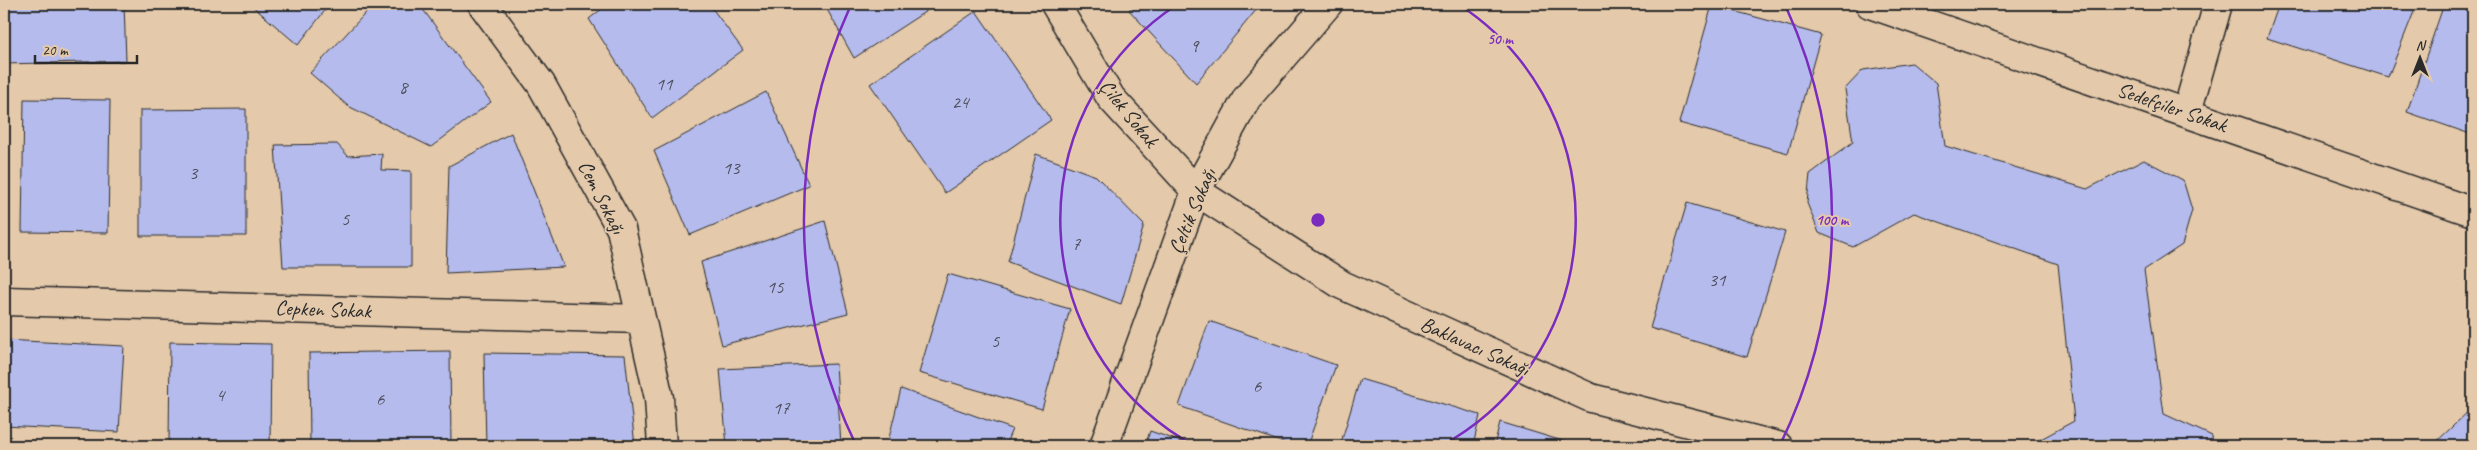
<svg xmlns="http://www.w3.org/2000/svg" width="2477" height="450" font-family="Caveat,sans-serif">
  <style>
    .building { fill: #b5bced; stroke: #2b2b2b }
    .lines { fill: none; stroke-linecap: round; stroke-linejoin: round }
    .street-casing { stroke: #2b2b2b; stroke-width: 31 }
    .street { stroke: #e4c9ab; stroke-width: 28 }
    .ring { fill: none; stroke: #7b2cbf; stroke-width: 2.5 }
    .labels { text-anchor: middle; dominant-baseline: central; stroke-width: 4; stroke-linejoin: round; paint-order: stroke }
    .number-label { font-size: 19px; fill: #4e4f5c }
    .street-label { font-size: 21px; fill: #2b2b2b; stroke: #e4c9ab }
    .centre { fill: #7b2cbf; stroke: #e4c9ab; stroke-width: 2.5 }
    .ring-label { font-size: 15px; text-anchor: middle; font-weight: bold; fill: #7b2cbf; stroke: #e4c9ab; stroke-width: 4; stroke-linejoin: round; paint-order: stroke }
  </style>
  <rect width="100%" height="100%" fill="#e4c9ab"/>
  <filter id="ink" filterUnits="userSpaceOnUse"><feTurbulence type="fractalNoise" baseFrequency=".02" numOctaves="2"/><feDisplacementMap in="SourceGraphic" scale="10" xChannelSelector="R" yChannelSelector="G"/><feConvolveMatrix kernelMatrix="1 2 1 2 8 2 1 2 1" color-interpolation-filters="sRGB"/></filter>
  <g filter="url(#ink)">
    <path class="building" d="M4,4H124L126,61L4,64Z
      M250,4H330L298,45Z
      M374,4H419L491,102L431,147L348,106L310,73Z
      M608,4H709L743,50L652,118L589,19Z
      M824,4H937L854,58Z
      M1135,4H1261L1196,83L1129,10Z
      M2279,4H2417L2388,77L2267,38Z
      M2444,4H2473V135L2407,112Z
      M1712,5L1821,35L1788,153L1679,123Z
      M976,11L1051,120L945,193L870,84Z
      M1912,63L1936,83L1945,146L2087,189L2144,160L2183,180L2192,210L2182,245L2144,270L2164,414L2212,436L2213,446H2028L2074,421L2058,264L1914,213L1853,247L1819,233L1807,203L1810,174L1853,142L1845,89L1863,70Z
      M766,92L809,185L690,235L654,151Z
      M24,99L110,100L108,233L22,232Z
      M246,109V236H140V110Z
      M511,133L564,267L446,273L449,166Z
      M337,144L348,156L382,154L381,170L411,171V267H283L275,145Z
      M1036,154L1096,176L1144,225L1121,304L1008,262Z
      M1687,203L1785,232L1747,357L1650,328Z
      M825,221L848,313L722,345L701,262Z
      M948,274L1070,309L1042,409L919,373Z
      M1209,321L1336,365L1307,446H1293L1179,406Z
      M4,340L124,346L119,432L4,426Z
      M170,342L271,344L270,446H169Z
      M450,351L451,446H310L309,353Z
      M484,353L625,355L635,446H486Z
      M836,364L841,446H727L720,369Z
      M1360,379L1480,415L1473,446H1340Z
      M901,389L1012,429L1005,446H887Z
      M2473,407V446H2432Z
      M1500,422L1579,446H1494Z
      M1150,431L1193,446H1145Z"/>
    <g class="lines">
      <defs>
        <path id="street" d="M482,4L541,84L621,229L659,398L662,446
          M1055,4L1111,98L1196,191L1342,285L1591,398L1778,446
          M1870,4L2473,212
          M2187,112L2218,4
          M4,301L641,319
          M1104,446L1196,191L1247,98L1328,4"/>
      </defs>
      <use href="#street" class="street-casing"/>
      <use href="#street" class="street"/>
    </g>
  </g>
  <g class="ring">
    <path d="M1195 446A257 257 0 0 1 1178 4M1458 4A257 257 0 0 1 1441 446"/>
    <path d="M856 445A514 514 0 0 1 850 7M1786 7A514 514 0 0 1 1780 445"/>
  </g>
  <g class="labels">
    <g class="number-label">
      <text x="1194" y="46">9</text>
      <text x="664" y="84">11</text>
      <text x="403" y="87">8</text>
      <text x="960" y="102">24</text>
      <text x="731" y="168">13</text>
      <text x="193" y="173">3</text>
      <text x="345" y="219">5</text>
      <text x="1076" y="244">7</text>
      <text x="1717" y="280">31</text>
      <text x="775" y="287">15</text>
      <text x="995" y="341">5</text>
      <text x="1257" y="386">6</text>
      <text x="220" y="395">4</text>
      <text x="380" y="399">6</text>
      <text x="781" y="408">17</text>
    </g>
    <g class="street-label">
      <text transform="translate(2172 107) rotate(19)">Sedefçiler Sokak</text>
      <text transform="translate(1129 113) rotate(51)">Çilek Sokak</text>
      <text transform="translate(602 197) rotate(63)">Cem Sokağı</text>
      <text transform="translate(1192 211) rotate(-67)">Çeltik Sokağı</text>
      <text transform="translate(323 309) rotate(2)">Cepken Sokak</text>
      <text transform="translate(1475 346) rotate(24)">Baklavacı Sokağı</text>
    </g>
  </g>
  <circle cx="1318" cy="220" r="8" class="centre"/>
  <g class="ring-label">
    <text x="1500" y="44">50 m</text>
    <text x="1832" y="225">100 m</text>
  </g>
  <rect width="2477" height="450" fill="none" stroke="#e4c9ab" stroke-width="20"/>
  <rect x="10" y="10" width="2457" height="430" fill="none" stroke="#2b2b2b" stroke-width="2" filter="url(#ink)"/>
  <g transform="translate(2420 58)" stroke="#e4c9ab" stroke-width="4" paint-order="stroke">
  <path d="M0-4L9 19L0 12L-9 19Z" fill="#2b2b2b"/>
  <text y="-8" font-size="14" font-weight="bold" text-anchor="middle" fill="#2b2b2b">N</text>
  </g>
  <path d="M35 55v8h102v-8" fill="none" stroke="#2b2b2b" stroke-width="2.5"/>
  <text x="42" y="55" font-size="15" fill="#2b2b2b" stroke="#e4c9ab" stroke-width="4" paint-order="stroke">20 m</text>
</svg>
